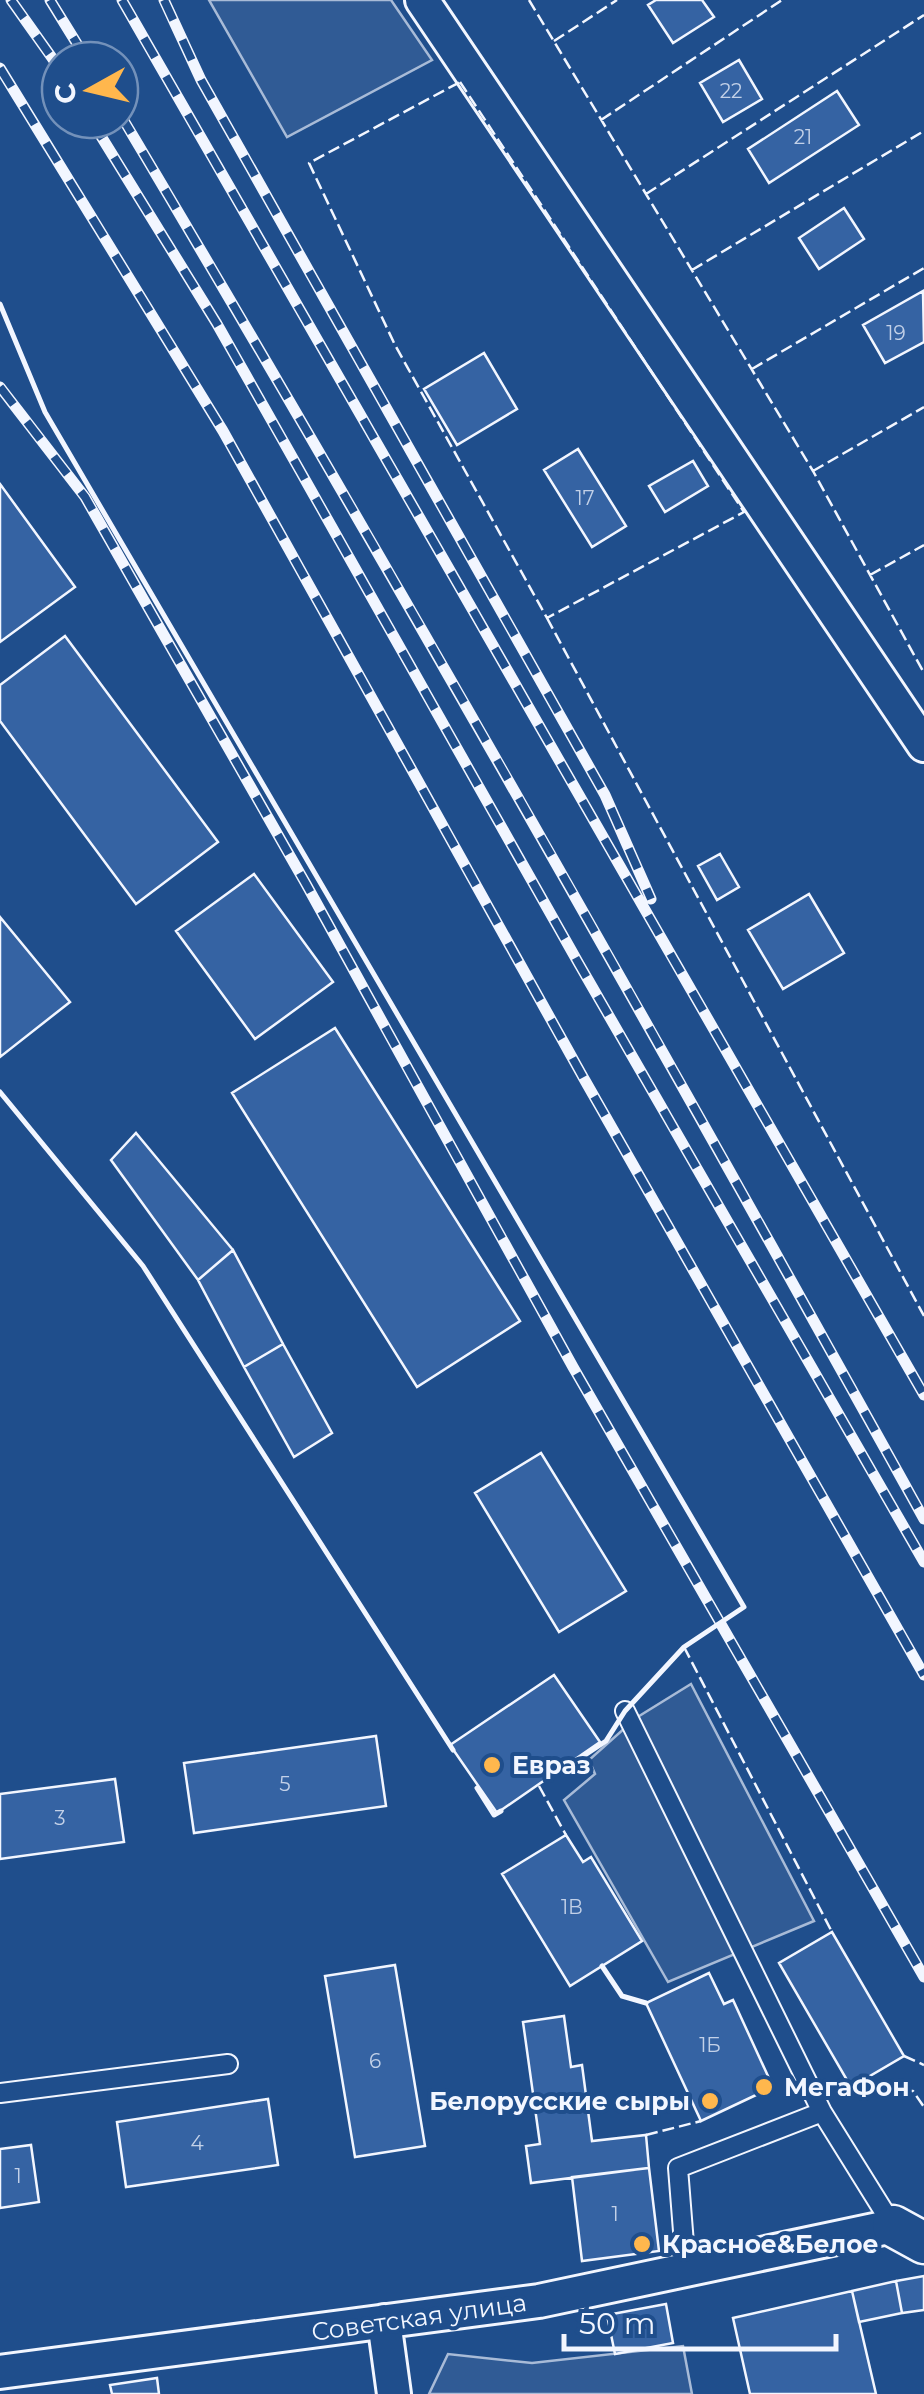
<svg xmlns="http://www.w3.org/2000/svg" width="924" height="2394" font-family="Montserrat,sans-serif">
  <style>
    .built { fill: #305b95; stroke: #a8bbd7; stroke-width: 2.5 }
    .building { fill: #3563a3; stroke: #f2f6ff; stroke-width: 2.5 }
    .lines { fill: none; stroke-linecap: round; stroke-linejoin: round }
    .service-casing { stroke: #f2f6ff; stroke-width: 22 }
    .minor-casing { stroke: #f2f6ff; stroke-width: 38 }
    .tertiary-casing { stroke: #f2f6ff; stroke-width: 45 }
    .service { stroke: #1f4e8c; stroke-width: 18 }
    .minor { stroke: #1f4e8c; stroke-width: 32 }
    .tertiary { stroke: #1f4e8c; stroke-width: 40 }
    .rail-casing { stroke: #f2f6ff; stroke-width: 11 }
    .rail { stroke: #1f4e8c; stroke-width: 8; stroke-dasharray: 22; stroke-linecap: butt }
    .fence { stroke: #f2f6ff; stroke-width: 2.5; stroke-dasharray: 12 5; stroke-linecap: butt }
    .wall { stroke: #f2f6ff; stroke-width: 5 }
    .poi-dot { fill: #ffb74d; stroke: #1f4e8c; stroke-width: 4 }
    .labels { text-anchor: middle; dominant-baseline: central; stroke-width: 8; stroke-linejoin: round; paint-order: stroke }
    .number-label { font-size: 20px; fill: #c3d1e8 }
    .poi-label { font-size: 25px; font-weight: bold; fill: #f2f6ff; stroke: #1f4e8c; text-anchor: start }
    .street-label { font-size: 25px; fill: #f2f6ff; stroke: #1f4e8c }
  </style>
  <rect width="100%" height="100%" fill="#1f4e8c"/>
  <path class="built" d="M209,0H391L432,60L287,137Z
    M691,1684L814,1921L668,1982L564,1800L595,1774L589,1760L636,1718Z
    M683,2346L692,2394H429L448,2354L532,2363Z"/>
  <path class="building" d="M656,0H702L714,17L673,43L648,5Z
    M739,60L762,99L723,122L700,83Z
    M837,91L859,125L769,183L748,149Z
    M844,208L864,239L819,269L799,238Z
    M923,291L924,342L885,363L863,325Z
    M484,353L517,409L457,445L424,389Z
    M578,449L626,526L592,547L544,470Z
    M693,461L708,486L665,512L649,486Z
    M0,484L75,587L0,642Z
    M65,636L218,842L136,904L0,721V685Z
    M720,854L739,887L717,900L698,866Z
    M254,874L333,982L255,1039L176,931Z
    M809,894L844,953L783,989L748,930Z
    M0,917L70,1002L0,1057Z
    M335,1028L520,1321L417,1387L232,1093Z
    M136,1133L233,1250L198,1280L111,1160Z
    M233,1250L283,1344L244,1367L198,1280Z
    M283,1344L332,1433L294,1457L244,1367Z
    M541,1453L626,1591L559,1632L475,1493Z
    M554,1675L600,1742L497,1813L450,1745Z
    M376,1736L386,1806L194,1833L184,1763Z
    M115,1779L124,1842L0,1859V1794Z
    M566,1835L583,1862L591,1857L642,1941L570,1986L502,1874Z
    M832,1932L904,2056L851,2087L779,1963Z
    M395,1965L425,2146L355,2157L325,1976Z
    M709,1973L724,2004L733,2000L773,2087L701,2121L646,2003Z
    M564,2016L571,2067L582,2065L592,2141L646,2135L649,2168L531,2183L526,2146L540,2144L523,2022Z
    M268,2099L278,2165L126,2187L117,2122Z
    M31,2145L39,2202L0,2208V2149Z
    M649,2168L659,2251L582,2261L572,2177Z
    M924,2276V2310L902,2313L896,2281Z
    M896,2281L902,2313L859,2322L852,2291Z
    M852,2291L876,2394H750L733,2318Z
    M666,2304L673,2343L615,2354L607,2315Z
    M157,2378L159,2394H112L110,2385Z"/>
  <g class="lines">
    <defs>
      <path id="service" d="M625,1711L822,2112L893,2226
        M0,2093L228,2064
        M686,2269L678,2168L822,2112"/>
      <path id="minor" d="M422,0L924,745
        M384,2321L394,2394
        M0,2372L539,2301L893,2226"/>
      <path id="tertiary" d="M893,2226L924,2243"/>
    </defs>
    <use href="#service" class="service-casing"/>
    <use href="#minor" class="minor-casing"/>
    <use href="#tertiary" class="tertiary-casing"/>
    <use href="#service" class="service"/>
    <use href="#minor" class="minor"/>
    <use href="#tertiary" class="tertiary"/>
    <defs>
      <path id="rail" d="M11,0L60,69
        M50,0L87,60
        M122,0L924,1395
        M164,0L201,80L605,795L651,899
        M0,68L223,431L583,1077L924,1675
        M120,114C396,577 662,1047 924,1519
        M91,120L217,324L579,964L924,1562
        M0,387L85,497L306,884L573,1367L924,1977"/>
    </defs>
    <use href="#rail" class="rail-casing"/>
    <use href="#rail" class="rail"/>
    <path class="fence" d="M529,0L813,471L924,673
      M554,41L617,0
      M460,82L744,512L547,618L395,345L309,163Z
      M601,120L782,0
      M646,194L924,15
      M692,270L924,131
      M752,369L924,268
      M813,471L924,407
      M870,575L924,545
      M547,618L924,1316
      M684,1647L832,1932
      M539,1786L566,1835
      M904,2056L924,2065
      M851,2087L913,2091L924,2107
      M646,2135L701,2121"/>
    <path class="wall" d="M0,304L45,412L744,1607L684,1647L625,1711L606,1741L576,1761
      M0,1092L143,1266L453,1750
      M477,1788L494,1815L501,1811
      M602,1966L622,1996L646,2003"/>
  </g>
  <g class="poi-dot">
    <circle cx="492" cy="1765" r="10"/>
    <circle cx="764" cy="2087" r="10"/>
    <circle cx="710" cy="2101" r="10"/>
    <circle cx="642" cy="2244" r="10"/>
  </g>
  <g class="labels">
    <g class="number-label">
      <text x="731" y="91">22</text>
      <text x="803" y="137">21</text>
      <text x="896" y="333">19</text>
      <text x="585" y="498">17</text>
      <text x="285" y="1784">5</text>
      <text x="60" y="1818">3</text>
      <text x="572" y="1907">1В</text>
      <text x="710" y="2045">1Б</text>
      <text x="375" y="2061">6</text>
      <text x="197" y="2143">4</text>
      <text x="18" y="2176">1</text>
      <text x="615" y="2214">1</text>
    </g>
    <g class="poi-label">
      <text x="512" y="1765">Евраз</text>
      <text x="784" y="2087">МегаФон</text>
      <text x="690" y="2101" text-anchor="end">Белорусские сыры</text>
      <text x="662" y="2244">Красное&amp;Белое</text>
    </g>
    <g class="street-label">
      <text transform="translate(419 2317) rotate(-8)">Советская улица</text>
    </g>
  </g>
  <g transform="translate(90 90) rotate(262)"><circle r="48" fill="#1f4e8c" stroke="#7391ba" stroke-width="2.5"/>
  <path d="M0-8L18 38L0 25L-18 38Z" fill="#ffb74d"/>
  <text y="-15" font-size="28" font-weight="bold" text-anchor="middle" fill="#f2f6ff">С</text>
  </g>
  <path d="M564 2334v15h272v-15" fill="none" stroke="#f2f6ff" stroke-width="5"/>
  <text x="579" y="2334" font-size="30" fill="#f2f6ff" stroke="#1f4e8c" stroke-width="8" paint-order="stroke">50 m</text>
</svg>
